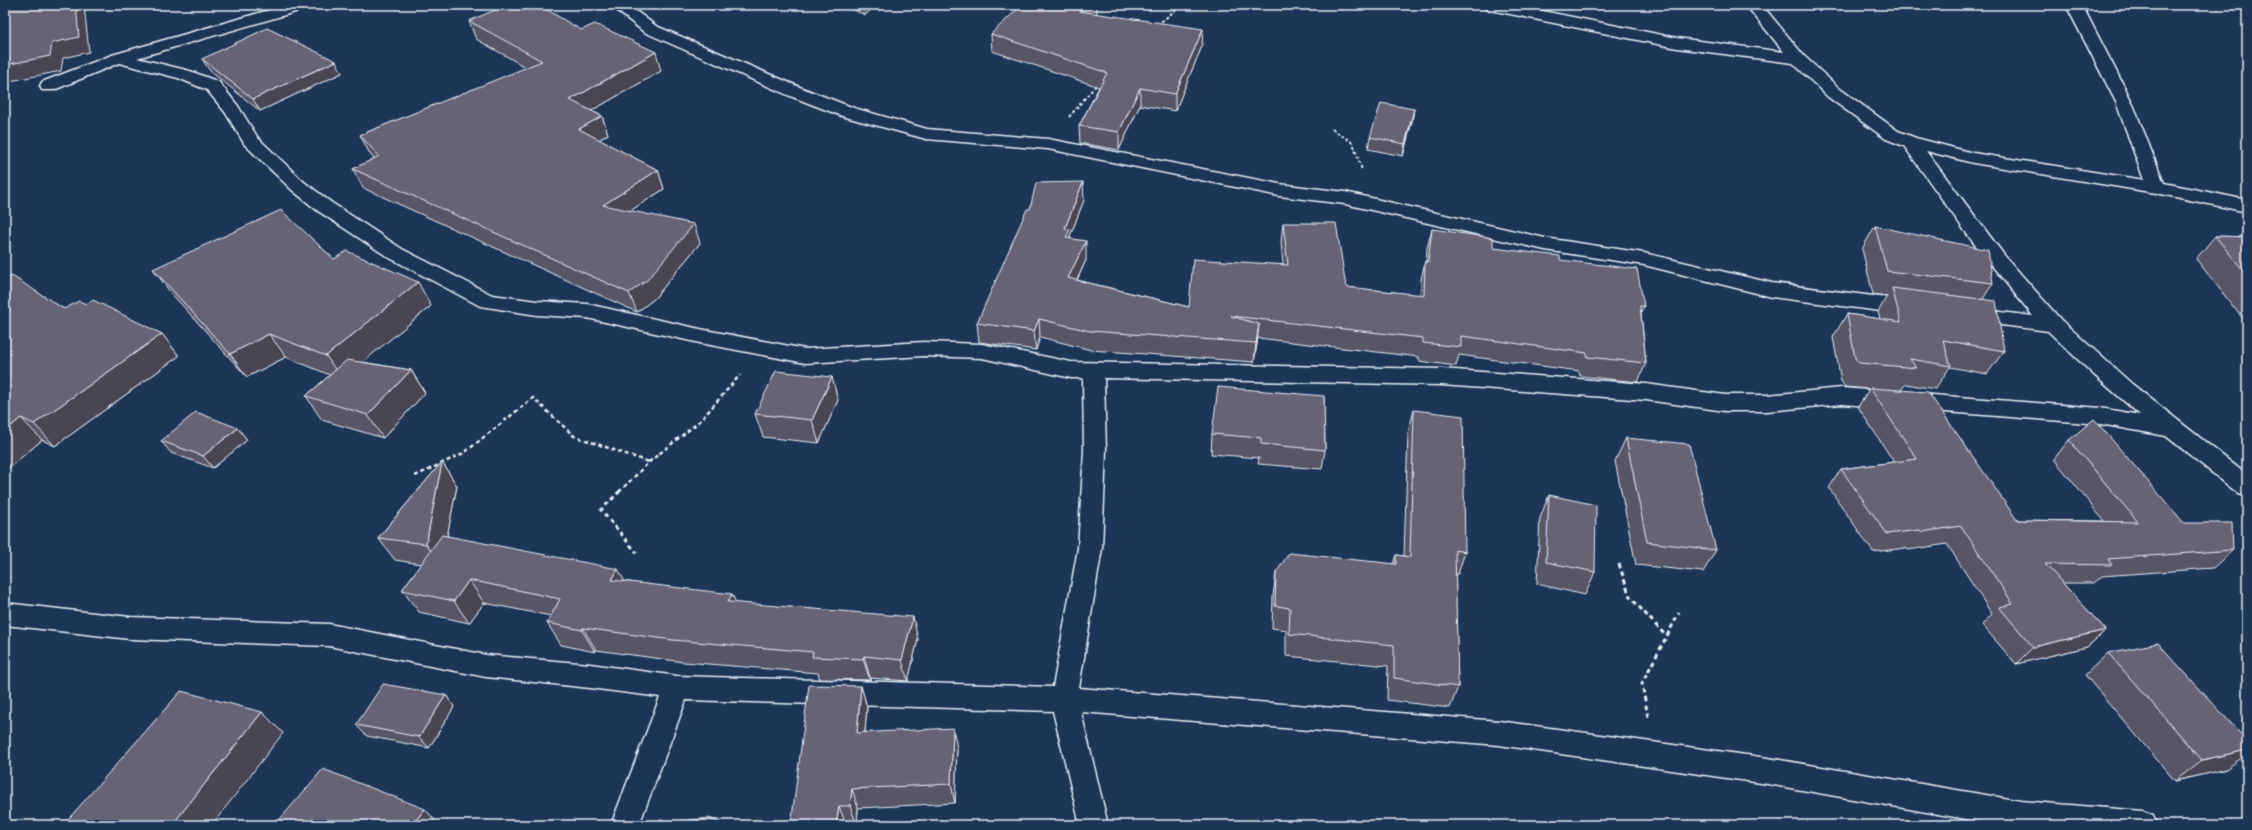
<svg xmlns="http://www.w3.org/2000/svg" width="2252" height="830" font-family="Caveat,sans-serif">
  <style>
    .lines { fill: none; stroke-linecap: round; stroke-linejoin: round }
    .minor-casing { stroke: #e8f1f8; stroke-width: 3 }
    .path-far2 { stroke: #e8f1f8; stroke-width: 2; stroke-dasharray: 3 2.5; stroke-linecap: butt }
    .path-far1 { stroke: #e8f1f8; stroke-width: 2.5; stroke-dasharray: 4 3; stroke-linecap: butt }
    .path { stroke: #e8f1f8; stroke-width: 3; stroke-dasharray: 4.5 3.5; stroke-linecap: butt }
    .minor { fill: #1d3557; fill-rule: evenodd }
    .wall { fill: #595465; stroke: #e8f1f8 }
    .shaded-wall { fill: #484552; stroke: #e8f1f8 }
    .building { fill: #676275; stroke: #e8f1f8 }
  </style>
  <rect width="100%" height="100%" fill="#1d3557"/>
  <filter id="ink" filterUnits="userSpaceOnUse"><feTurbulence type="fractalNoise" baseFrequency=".025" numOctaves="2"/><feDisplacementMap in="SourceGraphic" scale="8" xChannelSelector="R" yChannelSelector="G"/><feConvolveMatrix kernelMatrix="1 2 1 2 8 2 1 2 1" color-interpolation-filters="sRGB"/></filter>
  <g filter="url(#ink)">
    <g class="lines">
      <defs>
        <path id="minor" d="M287,5H312L309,8L137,58L190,71L219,82L238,106L258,138L304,182L332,203L402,249L492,295L537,301L587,304L700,329L805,349L924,342L982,344L1071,362L1441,369L1646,384L1725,395H1767L1842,388L2100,408L2140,415L2093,374L2048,331L1961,320L1958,315L1961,310L1968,308L2033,316L1972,241L1904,146L1886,139L1828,97L1793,63L1677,48L1490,10L1485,8L1482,5H1513L1677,38L1784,52L1746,5H1762L1804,56L1840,89L1898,131L1916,138L1973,153L2144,180L2116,102L2066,5H2082L2132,102L2164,183L2247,200V212L2156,193L1973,163L1926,151L2004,255L2061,320L2132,384L2247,475V497L2239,494L2166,436L2100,424L1842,404L1767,411H1725L1646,400L1441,385L1104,378L1106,451L1102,548L1079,688L1499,721L1768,758L2021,801L2143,811L2153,815L2157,825H2000L1768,784L1499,745L1081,712L1108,825H1080L1053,711L686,700L639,825H611L660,697L590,688L486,677L329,646L130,639L5,625V603L130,617L329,624L486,655L590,664L677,676L1053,687L1078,548L1084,451L1083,378H1071L982,358L924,356L805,363L700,343L587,318L537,315L480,306L388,257L318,211L292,190L245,145L225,112L207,90L178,78L119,63L54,90H42L40,86L42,82L112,55Z
          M610,5H628L656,26L802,88L854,108L927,129L1048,139L1279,184L1345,192L1545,238L1644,253L1772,283L1912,301L1919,303L1922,308L1919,313L1912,315L1772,297L1644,265L1545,250L1345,204L1279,196L1048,149L926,139L842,116L790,96L644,32Z"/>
      </defs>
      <use href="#minor" class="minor-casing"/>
      <path class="path-far2" d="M1157,25L1182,5
        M1069,117L1097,84
        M1332,129L1353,143L1362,170"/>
      <path class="path-far1" d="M415,476L464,453L533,398L574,436L649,462
        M619,492L649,462L700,421L740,375"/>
      <path class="path" d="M620,491L601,510L637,553
        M1619,564L1630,597L1666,636
        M1648,717L1642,683L1679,613"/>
      <use href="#minor" class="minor"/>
    </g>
    <path class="wall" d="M843,5H876L865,15Z
      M1097,12L1095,14L1202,46L1175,111L1140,105L1119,150L1080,143L1079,126L1099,87L992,51L991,34Z
      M469,21L581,30L661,71L591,111L602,116L608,134L599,140L658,170L664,189L630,211L700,243L654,299L637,312L363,188L353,169L374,159L370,154L360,135L527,68L476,39Z
      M202,59L342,73L260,111L210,71Z
      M1414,109L1412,121L1403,156L1368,149L1370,137Z
      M1084,200L1070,236V238L1086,260L1077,280L1189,307L1283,264L1281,242L1283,223L1346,287L1420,295L1421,280L1425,261H1426L1427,248L1432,229L1493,248L1560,260L1644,306L1641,313L1646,363L1638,382L1580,376L1579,371L1459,355L1456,366L1419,361V357L1258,338L1254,362L1091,350L1040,337L1036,350L979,342L977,323L1030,209Z
      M1875,226L1993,283L1983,299L2004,351L1987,374L1950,367L1935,389L1906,384L1901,390L2017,520L2104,521L2054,459L2069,440L2184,523L2233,550L2213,568L2102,576L2094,583H2062L2106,630L2087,647L2016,664L1982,625L1992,614L1947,544L1908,550L1906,548L1873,552L1829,488L1841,469L1894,462L1858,407L1869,389L1845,387L1841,381L1833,337L1847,314L1880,319L1878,312L1887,296L1873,294L1862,249Z
      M2215,236L2247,237V324L2196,259Z
      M334,259L431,306L362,362L411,370L425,393L383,438L322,420L306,396L330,375L286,357L247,377L170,292L153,269Z
      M5,279L64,309L162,334L179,356L55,446L42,440L5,471Z
      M1324,396L1325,450L1322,469L1258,464L1259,458L1211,454L1212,434Z
      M838,400L819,443L763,437L755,414Z
      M1414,410L1465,552L1458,574H1455L1458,687L1450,708L1387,700L1388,666L1286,656V630L1272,628L1273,596L1276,573L1393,564L1396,555L1404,556L1408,433Z
      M238,428L247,440L213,468L171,453L161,441Z
      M1626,438L1716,550L1703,572L1636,565L1615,461Z
      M442,462L457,486L447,536L625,581L918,639L908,681L870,678V680L820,679L818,673L684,662L596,650L595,652L561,645L547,623L551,616L484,603L469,623L419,612L402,590L421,564L395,560L378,538Z
      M1549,495L1595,572L1585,595L1537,584L1540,518Z
      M2108,653L2226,769L2175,781L2085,675Z
      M861,686L867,707L865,732L957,748L955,803L858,808L857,825H791Z
      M446,695L454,707L429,748L367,736L356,725Z"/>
    <path class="shaded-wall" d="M76,5H84L89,52L63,58L61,71L5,82V65L52,43Z
      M863,5H876L865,15Z
      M1086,5H1097V12L1080,28L1079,11Z
      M1203,29L1202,46L1175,111V94Z
      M656,52L661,71L577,119L570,100Z
      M336,61L342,73L260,111L253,99Z
      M1140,88V105L1119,150V132Z
      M1414,109L1412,121L1403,156L1405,144Z
      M602,116L608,134L586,148L579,129Z
      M658,170L664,189L610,224L603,205Z
      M1083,182L1084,200L1070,236L1071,248L1067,256L1065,228Z
      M694,224L700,243L654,299L637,312L629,293Z
      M1086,241V260L1069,297L1068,278Z
      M418,282L431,306L342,379L326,356Z
      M1039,319L1040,337L1036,350L1034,331Z
      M1259,324L1257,343L1254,362L1256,343Z
      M162,334L179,356L55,446L34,424Z
      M269,334L286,357L247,377L230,354Z
      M411,370L425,393L383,438L368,415Z
      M832,377L838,400L819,443L812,420Z
      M21,418L42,440L5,471V431Z
      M238,428L247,440L213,468L203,456Z
      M442,462L457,486L441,567L426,544Z
      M618,569L630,591L612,580Z
      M469,580L484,603L469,623L454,601Z
      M732,594L741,616L728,602Z
      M913,617L918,639L908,681L902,660Z
      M583,628L596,650L595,652L582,630Z
      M2106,630L2087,647L2016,664L2033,647Z
      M864,656L870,678V680L863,659Z
      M861,686L867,707L863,753L857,733Z
      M446,695L454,707L429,748L419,737Z
      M262,712L283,733L212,825H172Z
      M953,728L957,748L955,803L951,784Z
      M2247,750V754L2226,769L2175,781L2202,760Z
      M852,789L858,808L857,825L850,806Z
      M839,806L846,825H836Z
      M425,809L439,825H412Z"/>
    <path class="building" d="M5,5H76L79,37L52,43L50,56L5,65Z
      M507,5H539L581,30L595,24L656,52L570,100L602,116L579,129L658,170L603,205L694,224L647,280L629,293L353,169L379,156L360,135L542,61L469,21Z
      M1022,5H1086L1079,11L1203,29L1175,94L1140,88L1119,132L1079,126L1107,73L991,34Z
      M267,28L336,61L253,99L202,59Z
      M1381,103L1414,109L1405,144L1370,137Z
      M1083,182L1065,228L1070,229L1066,238L1086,241L1068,278L1189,307L1193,259L1288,265L1283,223H1336L1346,287L1424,295L1425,261L1428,262L1432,229L1493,238V248L1560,256V260L1637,269L1644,306H1640L1646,363L1587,357V353L1461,336V347L1423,343V338L1231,316L1259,324L1256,343L1090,331L1039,319L1034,331L977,323L1027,209H1030L1036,183Z
      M281,210L334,259L347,251L418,282L326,356L269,334L230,354L153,269Z
      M1875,226L1988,250L1993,283L1887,271Z
      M2215,236L2247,237V275Z
      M12,276L64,309L79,301L86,304L93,300L162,334L34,424L21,418L5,431V279Z
      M1892,288L1996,301L2004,351L1943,340L1951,366L1910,359L1916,368L1859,363L1855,358L1847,314L1901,322Z
      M347,360L411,370L368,415L306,396Z
      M776,371L832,377L812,420L755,414Z
      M1218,387L1324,396L1325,450L1261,444V438L1212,434Z
      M1870,388L1928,392L2017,520L2138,522L2069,440L2094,419L2184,523H2232L2233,550L2108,559L2112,565L2045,564L2106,630L2033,647L1999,607L2013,604L1961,526L1922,532L1920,530L1887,534L1841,469L1917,459Z
      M1414,410L1463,416L1465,552L1455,550L1458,687L1394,678V645L1289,634L1290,608L1275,606L1276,573L1289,553L1396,564V555L1410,557Z
      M196,412L238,428L203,456L161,441Z
      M1626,438L1689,444L1716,550L1647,542Z
      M442,462L426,544L378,538Z
      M1549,495L1596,505L1595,572L1546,562Z
      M442,535L618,569L612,580L732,594L728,602L913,617L902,660L864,656L863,659L812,657L813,652L673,640L583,628L582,630L547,623L560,599L469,580L454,601L402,590Z
      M2158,643L2247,741V750L2202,760L2108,653Z
      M383,684L446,695L419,737L356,725Z
      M809,685L861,686L857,733L953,728L951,784L852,789L850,806H839L836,825H791Z
      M181,691L262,712L172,825H63Z
      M323,769L425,809L412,825H275Z
      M709,818L726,825H647Z"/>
  </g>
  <rect width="2252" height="830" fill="none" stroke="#1d3557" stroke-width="20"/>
  <rect x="10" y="10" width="2232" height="810" fill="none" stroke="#e8f1f8" stroke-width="1.5" filter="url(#ink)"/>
</svg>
